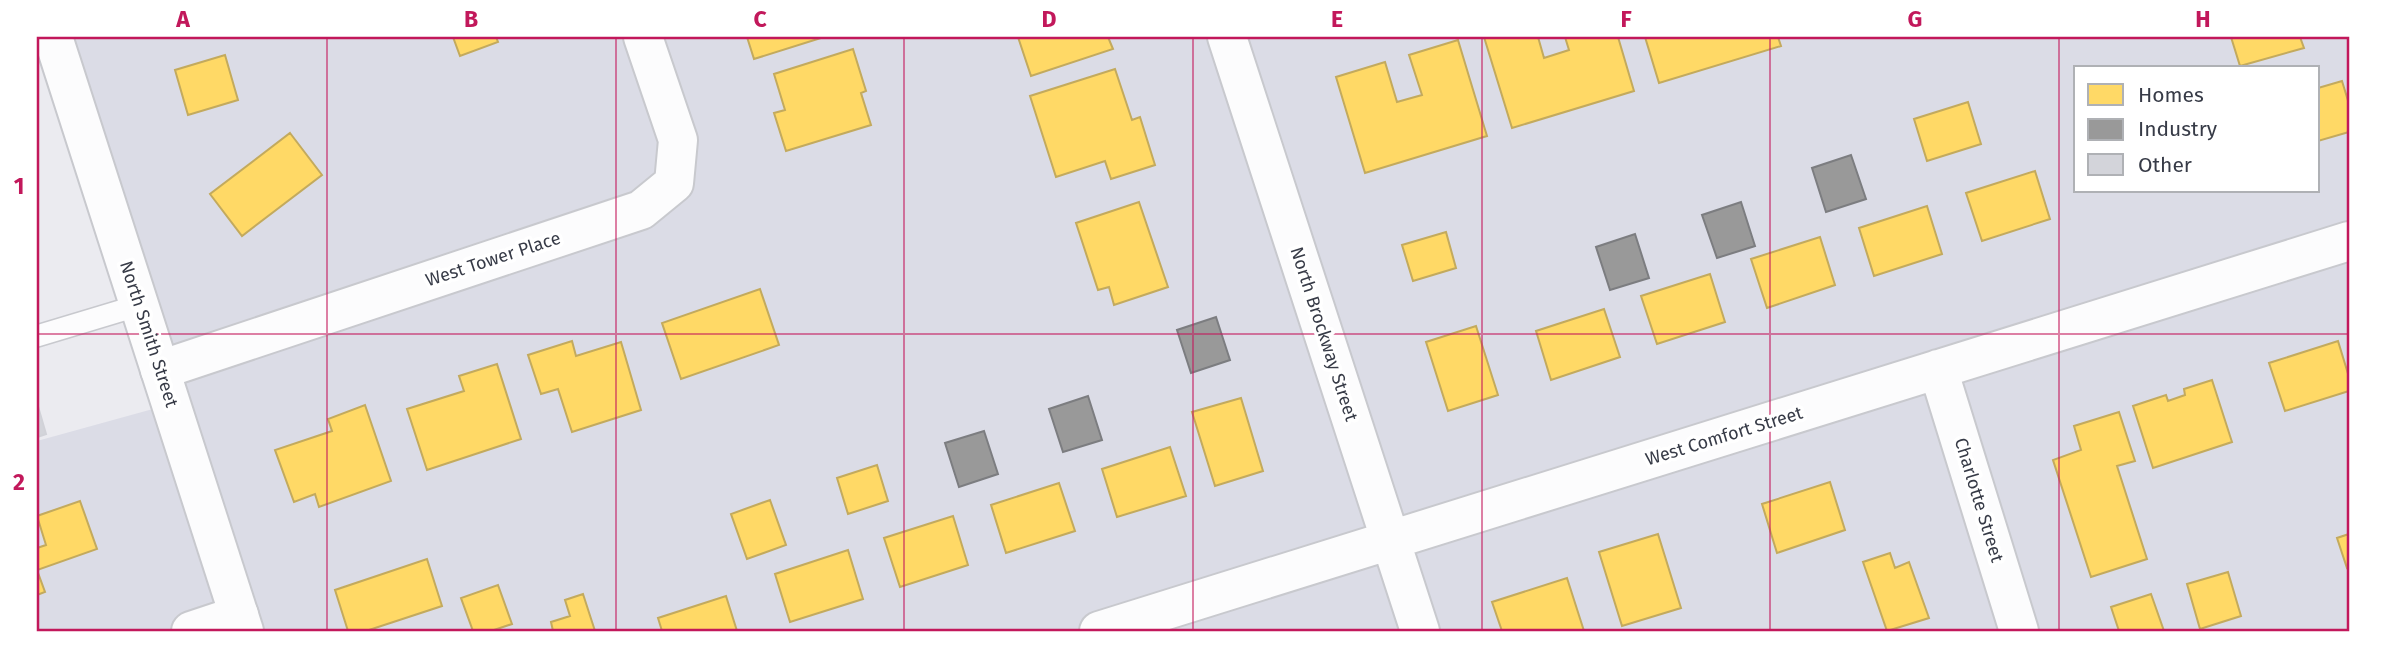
<svg xmlns="http://www.w3.org/2000/svg" width="2386" height="668" font-family="'Fira Sans',sans-serif">
  <style>
    .residential { fill: #dbdce6; fill-rule: evenodd }
    .homes { fill: #ffd966; stroke: #c3aa5d; stroke-width: 2 }
    .industry { fill: #999; stroke: #7c7d80; stroke-width: 2 }
    .building { fill: #d3d4da; stroke: #d1d2d8; stroke-width: 2 }
    .lines { fill: none; stroke-linecap: round; stroke-linejoin: round }
    .service-casing { stroke: #c8c9ce; stroke-width: 24 }
    .minor-casing { stroke: #c8c9ce; stroke-width: 42 }
    .tertiary-casing { stroke: #c8c9ce; stroke-width: 42 }
    .service { stroke: #fcfcfd; stroke-width: 21 }
    .minor { stroke: #fcfcfd; stroke-width: 38 }
    .tertiary { stroke: #fcfcfd; stroke-width: 38 }
    .grid { fill: none; stroke: #c2185b; stroke-width: 2; stroke-opacity: 0.55 }
    .labels { text-anchor: middle; dominant-baseline: central; stroke-width: 7; stroke-linejoin: round; paint-order: stroke }
    .street-label { font-size: 18px; fill: #373b47; stroke: #fff }
    .neatline { fill: none; stroke: #c2185b; stroke-width: 2.5 }
    .grid-label { font-size: 23px; text-anchor: middle; font-weight: bold; fill: #c2185b }
  </style>
  <rect width="100%" height="100%" fill="#ebebf0"/>
  <path class="residential" d="M53,37H2349V631H37V441L171,404ZM2076,68H2318V191H2076Z"/>
  <path class="homes" d="M453,37H496L498,42L460,56Z
    M747,37H824L754,59Z
    M1018,37H1108L1113,49L1031,76Z
    M1484,37H1538L1544,58L1569,50L1565,37H1618L1634,91L1512,128Z
    M1645,37H1778L1781,46L1659,83Z
    M2231,37H2300L2304,48L2240,66Z
    M1458,40L1487,136L1365,173L1336,77L1385,62L1397,102L1422,95L1409,55Z
    M853,49L866,91L861,93L871,125L786,151L774,113L785,110L774,74Z
    M225,55L238,100L188,115L175,70Z
    M1115,69L1132,120L1140,117L1155,165L1111,179L1105,161L1056,177L1030,96Z
    M2342,81L2349,104V132L2318,141V88Z
    M1968,102L1981,144L1927,161L1914,119Z
    M290,133L322,175L242,236L210,194Z
    M2035,171L2050,219L1982,241L1966,193Z
    M1139,202L1168,287L1114,305L1109,287L1098,290L1076,223Z
    M1927,206L1942,254L1874,276L1859,228Z
    M1446,232L1456,268L1413,281L1402,245Z
    M1820,237L1835,285L1767,308L1751,259Z
    M1710,274L1725,322L1657,344L1641,296Z
    M760,289L779,345L681,379L662,323Z
    M1604,309L1620,357L1551,380L1536,331Z
    M1476,326L1498,395L1448,411L1426,342Z
    M572,341L576,356L621,342L641,410L572,432L558,389L541,394L528,355Z
    M2338,341L2349,377V391L2285,411L2269,363Z
    M497,364L521,439L427,470L407,409L464,391L459,376Z
    M2212,380L2232,442L2153,468L2133,406L2166,395L2168,401L2185,395L2184,389Z
    M1241,398L1263,471L1215,486L1192,412Z
    M365,405L391,481L319,507L315,494L294,502L275,450L332,431L328,419Z
    M2119,412L2135,461L2117,466L2147,559L2091,577L2053,460L2081,450L2074,426Z
    M1170,447L1186,496L1117,517L1102,469Z
    M877,465L888,501L848,514L837,478Z
    M1830,482L1845,530L1777,553L1762,504Z
    M1059,483L1075,531L1006,553L991,505Z
    M770,500L786,545L747,559L731,514Z
    M80,501L97,549L37,570L45,592L37,595V548L46,545L37,516Z
    M953,516L968,565L900,587L884,538Z
    M1658,534L1681,608L1622,626L1599,552Z
    M2349,534V567L2347,568L2337,538Z
    M848,550L863,599L790,622L775,574Z
    M1890,553L1895,568L1909,562L1929,618L1887,631L1863,562Z
    M427,559L442,606L366,631H348L335,590Z
    M2228,572L2241,616L2200,629L2187,584Z
    M1567,578L1584,631H1502L1492,602Z
    M498,585L512,624L491,631H473L461,598Z
    M583,594L595,631H553L551,622L570,616L565,600Z
    M2151,594L2164,631H2119L2111,607Z
    M726,596L737,631H662L658,618Z"/>
  <path class="industry" d="M1851,155L1866,199L1826,212L1812,168Z
    M1741,202L1755,246L1717,258L1702,215Z
    M1635,234L1649,278L1610,290L1596,247Z
    M1216,317L1230,360L1191,373L1177,330Z
    M1088,396L1102,440L1063,452L1049,409Z
    M984,431L998,474L959,487L945,443Z"/>
  <path class="building" d="M37,403L46,434L37,437Z"/>
  <g class="lines">
    <defs>
      <path id="service" d="M37,336L140,305"/>
      <path id="minor" d="M1227,37L1420,631
        M1938,369L2019,631
        M160,370L641,210L674,183L678,140L643,37
        M191,631L239,615
        M1099,631L2349,241"/>
      <path id="tertiary" d="M53,37L244,631"/>
    </defs>
    <use href="#service" class="service-casing"/>
    <use href="#minor" class="minor-casing"/>
    <use href="#tertiary" class="tertiary-casing"/>
    <use href="#service" class="service"/>
    <use href="#minor" class="minor"/>
    <use href="#tertiary" class="tertiary"/>
  </g>
  <path class="grid" d="M327,37V631M616,37V631M904,37V631M1193,37V631M1482,37V631M1770,37V631M2059,37V631M37,334H2349"/>
  <g class="labels">
    <g class="street-label">
      <text transform="translate(493 259) rotate(-18)">West Tower Place</text>
      <text transform="translate(149 334) rotate(72)">North Smith Street</text>
      <text transform="translate(1324 334) rotate(72)">North Brockway Street</text>
      <text transform="translate(1724 436) rotate(-17)">West Comfort Street</text>
      <text transform="translate(1979 500) rotate(73)">Charlotte Street</text>
    </g>
  </g>
  <rect width="2386" height="668" fill="none" stroke="#ffffff" stroke-width="77"/>
  <rect x="2074" y="66" width="245" height="126" fill="#ffffff" stroke="#afb1b5" stroke-width="2"/>
  <rect x="2088" y="84" width="35" height="21" fill="#ffd966" stroke="#afb1b5" stroke-width="2"/>
  <text x="2138" y="102" font-size="21" fill="#373b47">Homes</text>
  <rect x="2088" y="119" width="35" height="21" fill="#999999" stroke="#afb1b5" stroke-width="2"/>
  <text x="2138" y="136" font-size="21" fill="#373b47">Industry</text>
  <rect x="2088" y="154" width="35" height="21" fill="#d3d4da" stroke="#afb1b5" stroke-width="2"/>
  <text x="2138" y="172" font-size="21" fill="#373b47">Other</text>
  <rect x="38" y="38" width="2310" height="592" class="neatline"/>
  <g class="grid-label">
    <text x="183" y="27">A</text>
    <text x="471" y="27">B</text>
    <text x="760" y="27">C</text>
    <text x="1049" y="27">D</text>
    <text x="1337" y="27">E</text>
    <text x="1626" y="27">F</text>
    <text x="1915" y="27">G</text>
    <text x="2203" y="27">H</text>
    <text x="19" y="194">1</text>
    <text x="19" y="490">2</text>
  </g>
</svg>
